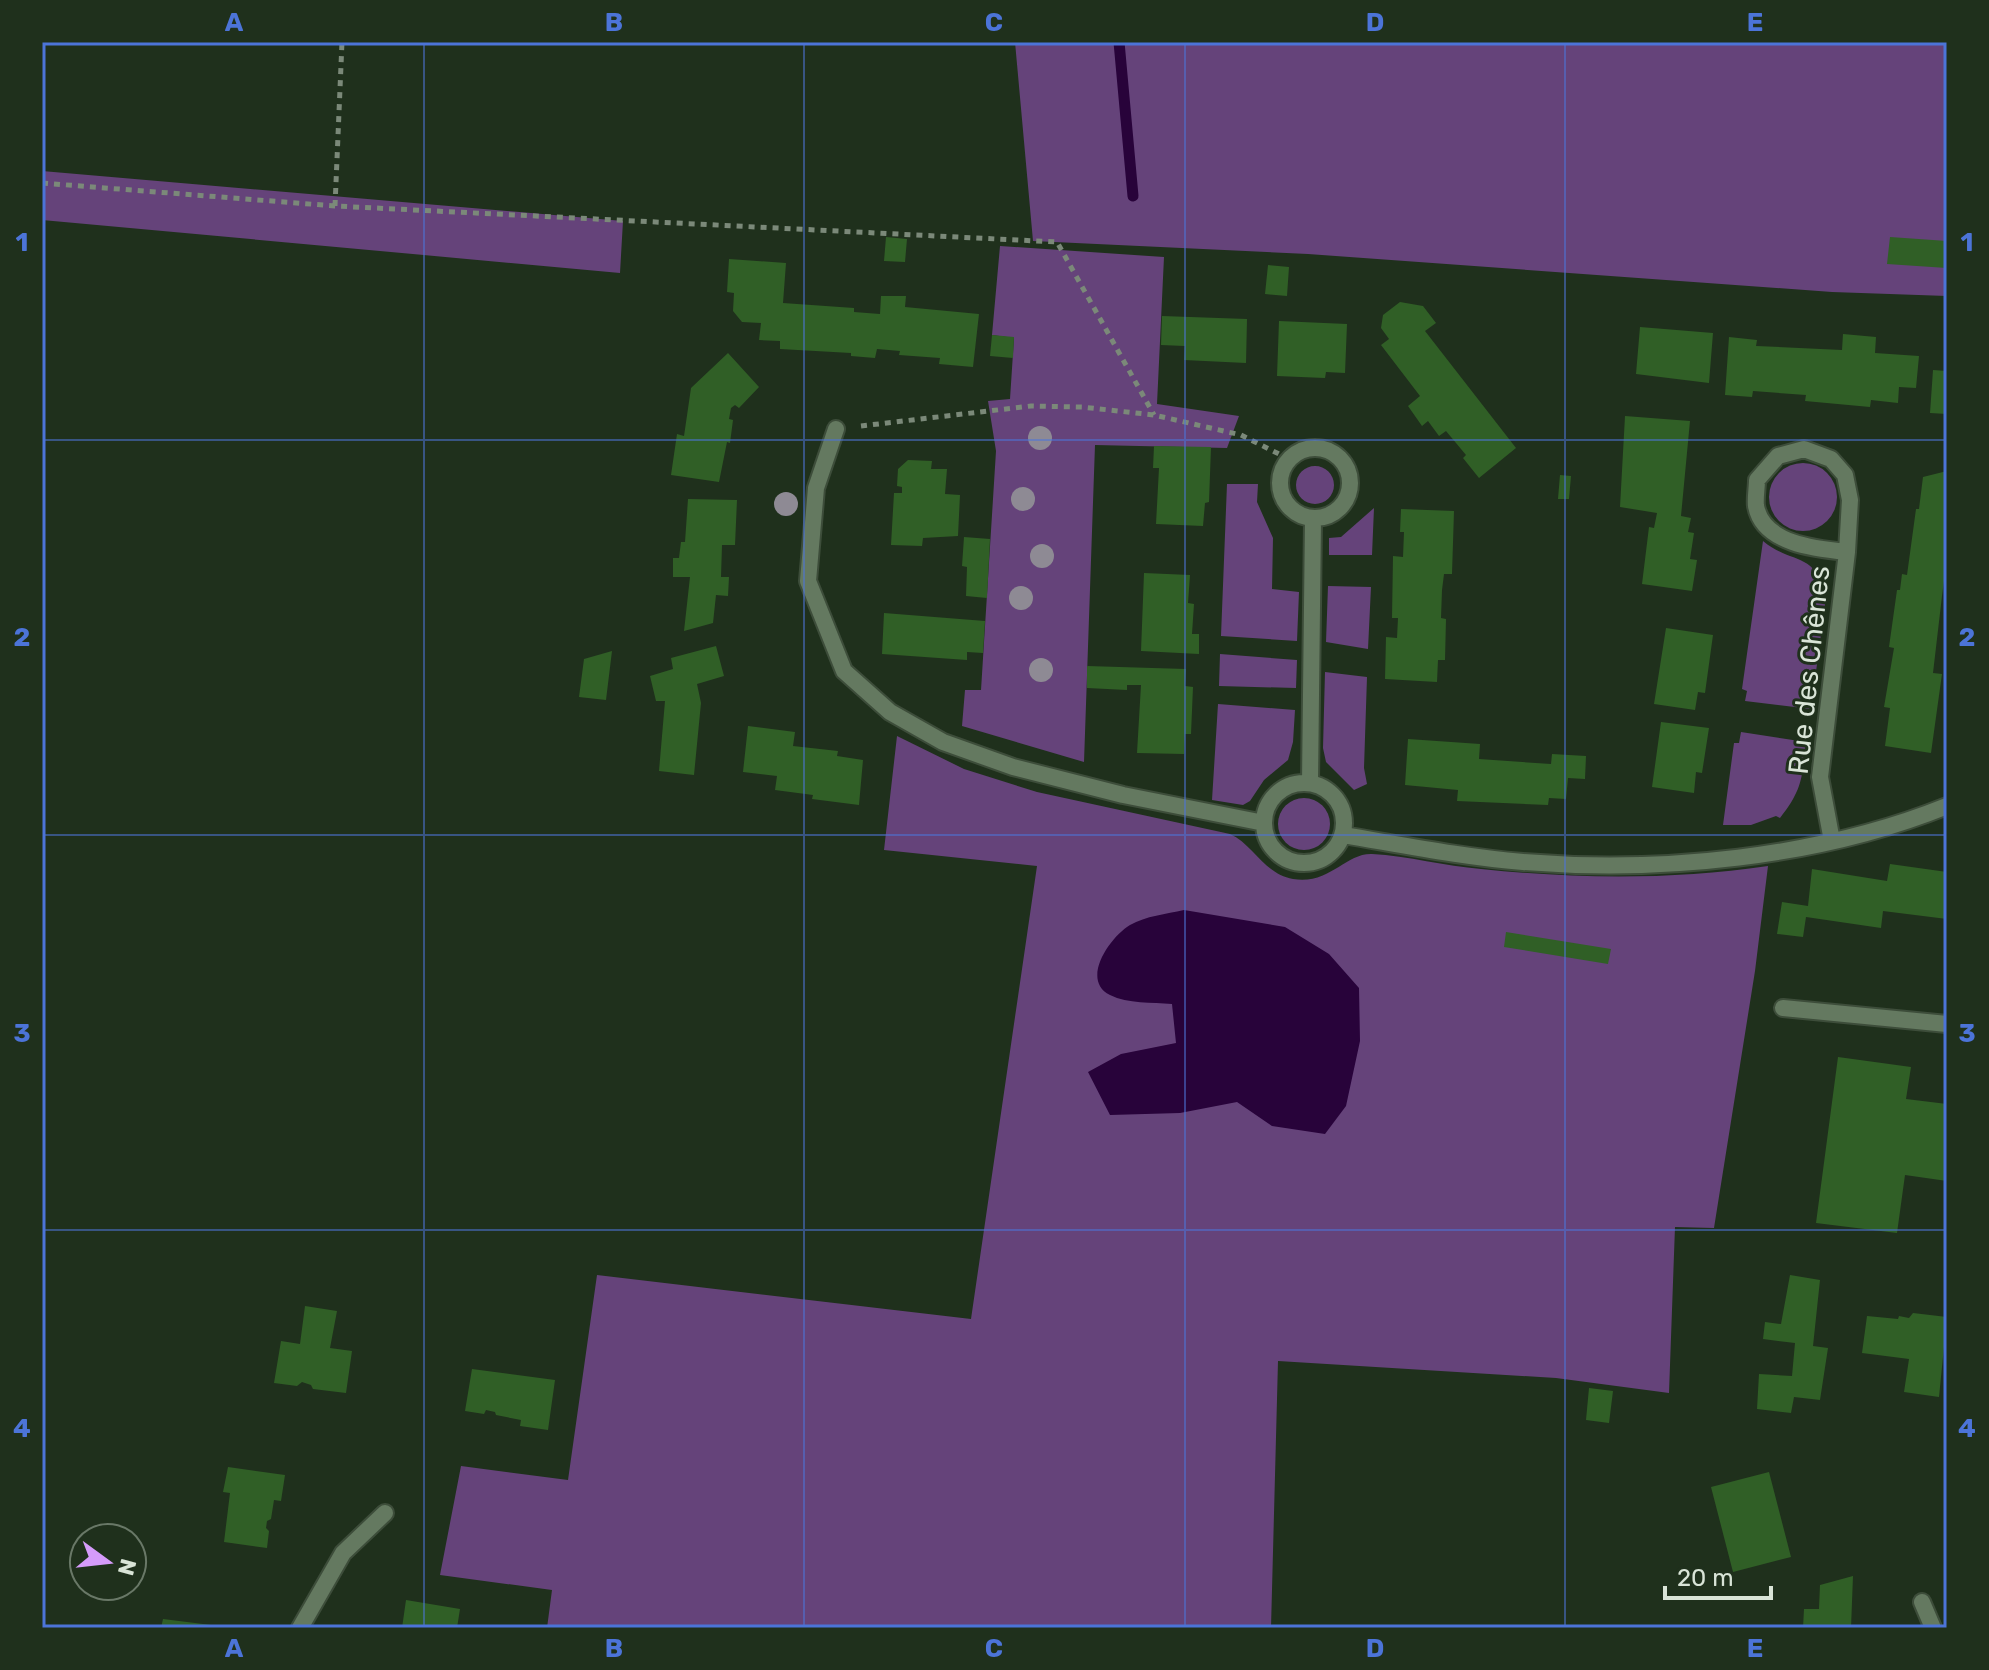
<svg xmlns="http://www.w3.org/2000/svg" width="1989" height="1670" font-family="Rubik,sans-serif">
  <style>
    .green { fill: #65437a }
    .water { fill: #28033a }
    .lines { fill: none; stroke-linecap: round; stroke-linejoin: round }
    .stream { stroke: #28033a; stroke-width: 11 }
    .building { fill: #305f26 }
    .lane-casing { stroke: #3d4d3a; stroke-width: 20 }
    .street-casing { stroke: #3d4d3a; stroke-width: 20 }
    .path { stroke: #7b8979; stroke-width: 5; stroke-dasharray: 6 6; stroke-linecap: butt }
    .lane { stroke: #647960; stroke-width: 16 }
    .street { stroke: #647960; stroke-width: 16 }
    .tree { fill: #8e8a94 }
    .grid { fill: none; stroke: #4c74d8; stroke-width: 2; stroke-opacity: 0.55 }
    .labels { text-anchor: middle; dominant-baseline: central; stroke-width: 6; stroke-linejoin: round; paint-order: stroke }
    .street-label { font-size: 28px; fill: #d9e4d7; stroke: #1f301c }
    .neatline { fill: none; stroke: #4c74d8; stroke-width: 3 }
    .grid-label { font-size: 26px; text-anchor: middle; font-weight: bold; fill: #4c74d8 }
  </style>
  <rect width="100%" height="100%" fill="#1f301c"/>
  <path class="green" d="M1015,42H1947V296L1832,292L1308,254L1033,241Z
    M42,171L623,221L620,273L42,220Z
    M1000,246L1164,257L1157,404L1239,416L1227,448L1095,445L1084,762L962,726L965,690H981L996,451L988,401L1010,399L1014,338L992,335Z
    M1769 497a34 34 0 1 1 68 0a34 34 0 1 1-68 0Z
    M1296 485a19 19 0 1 1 38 0a19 19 0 1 1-38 0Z
    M1227,484H1258L1257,502L1273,538L1272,589L1299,592L1297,641L1221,636Z
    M1374,508L1372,555H1329V538L1341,537Z
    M1763,541C1792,565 1816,551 1826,597L1811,709L1745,701L1747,691L1742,689Z
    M1328,586L1371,587L1368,649L1326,642Z
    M1220,654L1297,660L1296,688L1219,686Z
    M1325,672L1367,677L1364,768L1367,784L1354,790L1326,762L1323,748Z
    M1218,704L1295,710L1293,742L1288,760L1264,780L1250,801L1243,805L1212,800Z
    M1741,732L1806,742C1802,777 1803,789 1780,818L1776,816L1751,825H1723L1734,743H1739Z
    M897,736L964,769L1037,792L1230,834C1254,845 1264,874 1293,879C1330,885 1345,853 1372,854C1408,856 1445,866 1481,869C1577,879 1673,880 1768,866L1755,971L1714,1228L1675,1227L1669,1393L1556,1378L1278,1361L1271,1628H547L552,1590L440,1575L461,1466L568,1480L597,1275L971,1319L1037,866L884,850Z
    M1278 824a26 26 0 1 1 52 0a26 26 0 1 1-52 0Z"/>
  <path class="water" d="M1184,910L1285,927L1329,954L1359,988L1360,1041L1346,1106L1325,1134L1272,1126L1237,1102L1180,1113L1110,1115L1088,1072L1121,1054L1176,1043L1172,1004C1152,1002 1128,1004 1110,995C1080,980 1110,937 1130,925C1146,916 1166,914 1184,910Z"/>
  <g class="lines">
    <path class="stream" d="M1119,42L1133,196"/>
  </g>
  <path class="building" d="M886,237L907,239L905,262L884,261Z
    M1890,237L1947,241V268L1887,264Z
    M729,259L786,263L783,303L854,308V312L880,314L881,296H906L905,307L979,314L973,367L939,364L940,358L899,355L900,351L877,349L875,358L851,356V353L780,349V341L759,340L761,323L742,322L733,311L734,293L727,292Z
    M1268,265L1289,267L1287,296L1265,294Z
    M1400,302L1423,306L1436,323L1425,331L1516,448L1479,478L1463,458L1466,455L1446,431L1439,436L1428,421L1422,426L1408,406L1420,396L1381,345L1389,339L1381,328L1383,315Z
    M1162,316L1247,319L1246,363L1184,360L1185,346L1161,345Z
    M1279,321L1347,324L1345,373L1326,372L1325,378L1277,376Z
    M1640,327L1713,333L1709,383L1636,374Z
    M1843,334L1876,337L1875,353L1919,356L1916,388L1899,387L1898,403L1871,400L1870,407L1805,401L1806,395L1753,391L1752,397L1725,395L1729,337L1757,340L1756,346L1842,350Z
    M992,335L1014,337L1013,358L990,356Z
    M728,353L759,387L739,408L735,405L731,408L729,419L733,420L730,443L727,442L719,482L671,475L677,434L684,436L691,388Z
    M1933,370L1947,371V414L1930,413Z
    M1625,416L1690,421L1681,516L1691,518L1688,532L1694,533L1690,559L1697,560L1692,591L1642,584L1649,527L1654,528L1657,513L1620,507Z
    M1154,446L1211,447L1209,502L1205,503L1203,526L1156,524L1159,468H1153Z
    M908,460L932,461L931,469H947L945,494L960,495L958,536L923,538L922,546L891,545L894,493H902V487L897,486L898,469Z
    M1947,471V581H1944L1942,596L1933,673L1942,674L1931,753L1885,746L1890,708L1884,707L1894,648L1889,647L1897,590H1900L1902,574L1907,575L1916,509H1919L1923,477Z
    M1560,475L1571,476L1569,499H1558Z
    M688,499L737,500L735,545H722L721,577H729L728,596L716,595L713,623L684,631L690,577H673V558H679L681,542H685Z
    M1401,509L1454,511L1452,574H1444L1442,590L1441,618L1446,619L1445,660H1438L1437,682L1385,679L1386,637L1397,638L1398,618H1392L1393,556L1403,557L1404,532H1400Z
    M964,537L990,539L987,598L966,596L967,567L962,566Z
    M1144,573L1190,575L1188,603L1194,604L1192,634H1199V654L1141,651Z
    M884,613L985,621L983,653L967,652V660L882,654Z
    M1666,628L1713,635L1705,693L1698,692L1695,710L1654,704Z
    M716,646L724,676L697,684L701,703L694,775L659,771L665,701H656L650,676L673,669L671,658Z
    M612,651L606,700L579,697L584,659Z
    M1087,666L1186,669L1185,686L1193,687L1191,734H1185L1184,754L1137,753L1141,685H1127V690L1087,688Z
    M1661,722L1709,728L1702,773L1696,772L1694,793L1652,787Z
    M748,726L795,732L793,746L838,751L837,756L863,760L859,805L812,799L813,795L775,790L777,776L743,772Z
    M1408,739L1480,744L1479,759L1551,764L1552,754L1586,756L1585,779L1568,778L1566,799L1549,798L1548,805L1457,801L1458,790L1405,785Z
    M1890,864L1947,872V919L1883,911L1881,928L1806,917L1803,937L1777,934L1782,902L1808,906L1812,869L1887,881Z
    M1506,932L1611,949L1608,964L1504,947Z
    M1838,1057L1911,1067L1906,1099L1947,1104V1181L1905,1175L1897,1233L1816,1223Z
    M1790,1275L1820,1280L1813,1346L1828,1348L1820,1400L1794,1397L1791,1413L1757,1409L1759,1374L1792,1376L1795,1343L1763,1339L1765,1322L1781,1324Z
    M305,1306L337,1311L330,1348L352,1351L346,1393L313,1389L311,1385L302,1382L297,1386L274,1383L281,1341L300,1344Z
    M1913,1313L1947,1317L1939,1397L1904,1392L1909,1359L1862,1353L1867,1316L1898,1319L1899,1316L1909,1318Z
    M472,1369L555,1380L548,1430L520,1426L521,1420L496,1415L495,1412L486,1410L484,1414L465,1411Z
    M1589,1388L1613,1391L1609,1423L1586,1420Z
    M228,1467L285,1475L281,1501L274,1500L271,1519L267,1521L266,1528L269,1531L267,1548L224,1542L230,1493L223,1492Z
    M1769,1472L1791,1557L1733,1572L1711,1487Z
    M1853,1576L1851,1628H1803L1804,1609H1819L1820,1585Z
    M406,1600L460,1609L457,1628H402Z
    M163,1619L219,1626L218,1628H161Z"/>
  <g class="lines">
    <defs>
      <path id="lane" d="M1783,1008L1947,1024"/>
      <path id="street" d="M836,429L816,488L808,581L844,671L890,712L943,742L1013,767L1123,795L1264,823
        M1280 483a35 35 0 1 1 70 0a35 35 0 1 1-70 0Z
        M1264 823a40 40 0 1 1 80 0a40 40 0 1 1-80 0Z
        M1310,783L1313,519
        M1343,835C1403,845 1463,857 1523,862C1661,873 1818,858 1947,806
        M1832,841L1820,777L1847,552L1850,500L1845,475L1831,459L1804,449L1778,456L1757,480C1757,488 1755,498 1756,506C1763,544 1816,549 1847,552
        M1922,1602L1933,1628
        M300,1628L343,1553L385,1513"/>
    </defs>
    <use href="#lane" class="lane-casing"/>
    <use href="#street" class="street-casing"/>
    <path class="path" d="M42,183L335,206L1057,242L1154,415
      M335,206L342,42
      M861,426L1031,406L1082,407L1154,415L1241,435L1289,459"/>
    <use href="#lane" class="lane"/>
    <use href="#street" class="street"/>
  </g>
  <g class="tree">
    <circle cx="1040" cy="438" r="12"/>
    <circle cx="1023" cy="499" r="12"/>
    <circle cx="786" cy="504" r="12"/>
    <circle cx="1042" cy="556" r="12"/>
    <circle cx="1021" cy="598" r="12"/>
    <circle cx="1041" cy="670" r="12"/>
  </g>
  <path class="grid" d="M424,42V1628M804,42V1628M1185,42V1628M1565,42V1628M42,440H1947M42,835H1947M42,1230H1947"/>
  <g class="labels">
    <g class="street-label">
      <text transform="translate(1809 670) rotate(-84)">Rue des Chênes</text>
    </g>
  </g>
  <rect width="1989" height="1670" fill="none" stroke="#1f301c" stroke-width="88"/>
  <g transform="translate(108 1562) rotate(105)"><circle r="38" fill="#1f301c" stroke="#697867" stroke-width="2"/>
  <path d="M0-6L14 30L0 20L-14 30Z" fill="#d59bfa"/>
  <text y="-12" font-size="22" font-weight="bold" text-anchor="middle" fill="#d9e4d7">N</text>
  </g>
  <path d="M1665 1586v12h106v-12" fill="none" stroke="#d9e4d7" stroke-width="4"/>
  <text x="1677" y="1586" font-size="24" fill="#d9e4d7" stroke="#1f301c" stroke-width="6" paint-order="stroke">20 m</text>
  <rect x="44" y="44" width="1901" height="1582" class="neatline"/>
  <g class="grid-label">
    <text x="234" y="31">A</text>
    <text x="614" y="31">B</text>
    <text x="994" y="31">C</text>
    <text x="1375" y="31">D</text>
    <text x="1755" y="31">E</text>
    <text x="22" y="251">1</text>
    <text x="1967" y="251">1</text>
    <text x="22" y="646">2</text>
    <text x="1967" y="646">2</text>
    <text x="22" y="1042">3</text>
    <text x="1967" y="1042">3</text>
    <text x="22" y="1437">4</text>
    <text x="1967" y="1437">4</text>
    <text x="234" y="1657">A</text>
    <text x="614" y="1657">B</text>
    <text x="994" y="1657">C</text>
    <text x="1375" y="1657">D</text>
    <text x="1755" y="1657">E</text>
  </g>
</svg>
